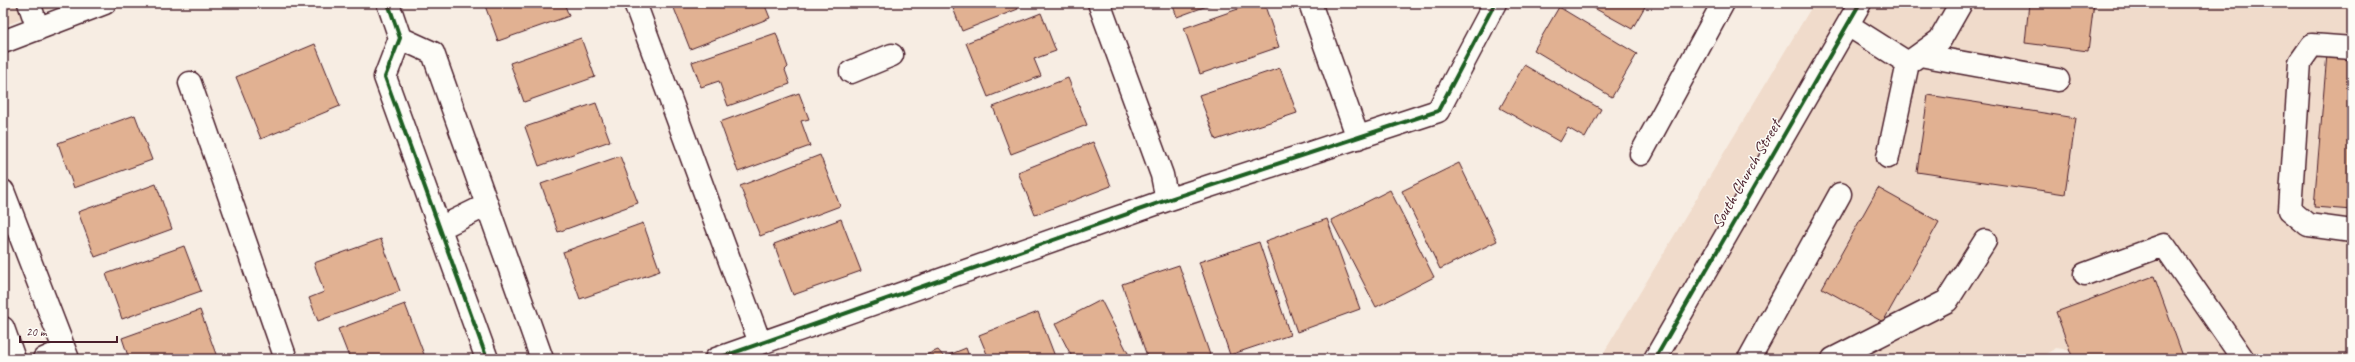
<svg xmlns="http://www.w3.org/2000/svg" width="2355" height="362" font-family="Caveat,sans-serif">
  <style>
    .built { fill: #f0dbcb }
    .building { fill: #e1b192; stroke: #4a1f2b }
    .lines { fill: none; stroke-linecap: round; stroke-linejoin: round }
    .minor-casing { stroke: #4a1f2b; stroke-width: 25 }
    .minor { stroke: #fdfcf7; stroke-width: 22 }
    .cycleway-casing { stroke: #fdfcf7; stroke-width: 6 }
    .cycleway { stroke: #1b5e20; stroke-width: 4 }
    .labels { text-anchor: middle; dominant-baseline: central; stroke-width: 3; stroke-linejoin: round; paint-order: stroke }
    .street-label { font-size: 17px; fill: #4a1f2b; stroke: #fdfcf7 }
  </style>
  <rect width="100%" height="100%" fill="#f7ede3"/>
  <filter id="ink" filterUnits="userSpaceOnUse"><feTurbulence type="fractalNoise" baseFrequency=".025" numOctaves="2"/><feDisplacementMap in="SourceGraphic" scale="8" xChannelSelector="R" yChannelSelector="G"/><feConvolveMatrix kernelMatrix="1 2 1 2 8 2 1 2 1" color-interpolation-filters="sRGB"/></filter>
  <g filter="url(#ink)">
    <path class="built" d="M3,3H66L3,26Z
      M1814,3H2352V359H2130L2056,348L2037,359H1600Z"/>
    <path class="building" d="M484,3H564L569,16L498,41Z
      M672,3H764L770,18L690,49Z
      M951,3H1016L1018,9L962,31Z
      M1172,3H1215L1177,17Z
      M1255,3H1264L1279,47L1200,74L1184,28Z
      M1585,3H1647L1632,29Z
      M2029,3H2094L2088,51L2025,43Z
      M1559,7L1637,54L1612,97L1534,50Z
      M1041,13L1056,51L1034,59L1041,76L988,97L966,43Z
      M776,33L788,67L785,70L790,84L728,106L719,81L701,87L692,62Z
      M581,38L595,77L524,102L510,63Z
      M315,44L340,106L261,139L236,77Z
      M2327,54L2352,57V210L2314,207Z
      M1524,65L1601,109L1585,138L1568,128L1560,142L1500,108Z
      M1280,68L1297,113L1216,140L1199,95Z
      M1068,78L1087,125L1011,154L993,107Z
      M799,93L809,119L801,121L810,146L738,172L720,122Z
      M1928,95L2076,118L2065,194L1917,172Z
      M596,103L610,141L539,166L525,127Z
      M135,115L152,160L74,188L58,143Z
      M1093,142L1111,186L1035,215L1018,172Z
      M820,155L840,206L760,236L740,186Z
      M620,156L638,203L558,232L541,184Z
      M1459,163L1497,241L1440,269L1402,191Z
      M156,184L172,229L95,257L78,212Z
      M1878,188L1939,222L1883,322L1822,288Z
      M1390,190L1434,277L1376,307L1331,220Z
      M841,219L861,271L793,295L774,244Z
      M1327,219L1360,309L1297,332L1265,241Z
      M643,223L660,271L580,299L563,252Z
      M381,239L400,291L318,321L309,298L324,292L314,263Z
      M1259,242L1290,335L1230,355L1199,262Z
      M184,246L201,291L122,319L106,274Z
      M1179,265L1210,355L1198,359H1148L1122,284Z
      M2154,276L2184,359H2073L2056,312Z
      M1101,300L1131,359H1073L1055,324Z
      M405,304L425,357L418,359H343L349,357L338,329Z
      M200,310L217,357L210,359H129L122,338Z
      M1038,312L1056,359H989L979,335Z
      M966,348L970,359H916L938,350L944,357Z"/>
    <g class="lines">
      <defs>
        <path id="minor" d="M29,3L38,29
          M388,3L400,38L385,77L487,359
          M635,3L760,343
          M1099,3L1162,175L1167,200
          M1310,3L1358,138
          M1848,25L1908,63L1940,40L1961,3
          M400,38L433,53L542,359
          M3,42L105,3
          M2352,48L2312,45L2300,62L2290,210L2308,225L2352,231
          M1920,55L2058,80
          M851,72L892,55
          M190,83L286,359
          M1641,154L1723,3
          M1888,157L1908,63
          M3,191L68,359
          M440,228L487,205
          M2085,274L2164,245L2243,359
          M3,328L14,359
          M44,359L64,350
          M716,359L1167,200L1438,111L1495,3
          M1655,359L1860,3
          M1749,359L1840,194
          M1833,359L1947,301L1985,241"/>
      </defs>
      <use href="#minor" class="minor-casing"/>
      <use href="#minor" class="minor"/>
      <defs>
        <path id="cycleway" d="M388,3L400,38L385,77L487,359
          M716,359L1167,200L1438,111L1495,3
          M1655,359L1860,3"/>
      </defs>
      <use href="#cycleway" class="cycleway-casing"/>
      <use href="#cycleway" class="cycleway"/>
    </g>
  </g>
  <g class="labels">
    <g class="street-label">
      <text transform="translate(1746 174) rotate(-60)">South Church Street</text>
    </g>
  </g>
  <rect width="2355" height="362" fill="none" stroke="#fdfcf7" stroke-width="16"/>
  <rect x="8" y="8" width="2339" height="346" fill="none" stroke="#4a1f2b" stroke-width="1.5" filter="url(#ink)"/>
  <path d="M20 336v6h97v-6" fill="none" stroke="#4a1f2b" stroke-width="2"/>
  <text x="26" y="336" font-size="12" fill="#4a1f2b" stroke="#fdfcf7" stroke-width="3" paint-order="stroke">20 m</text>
</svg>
